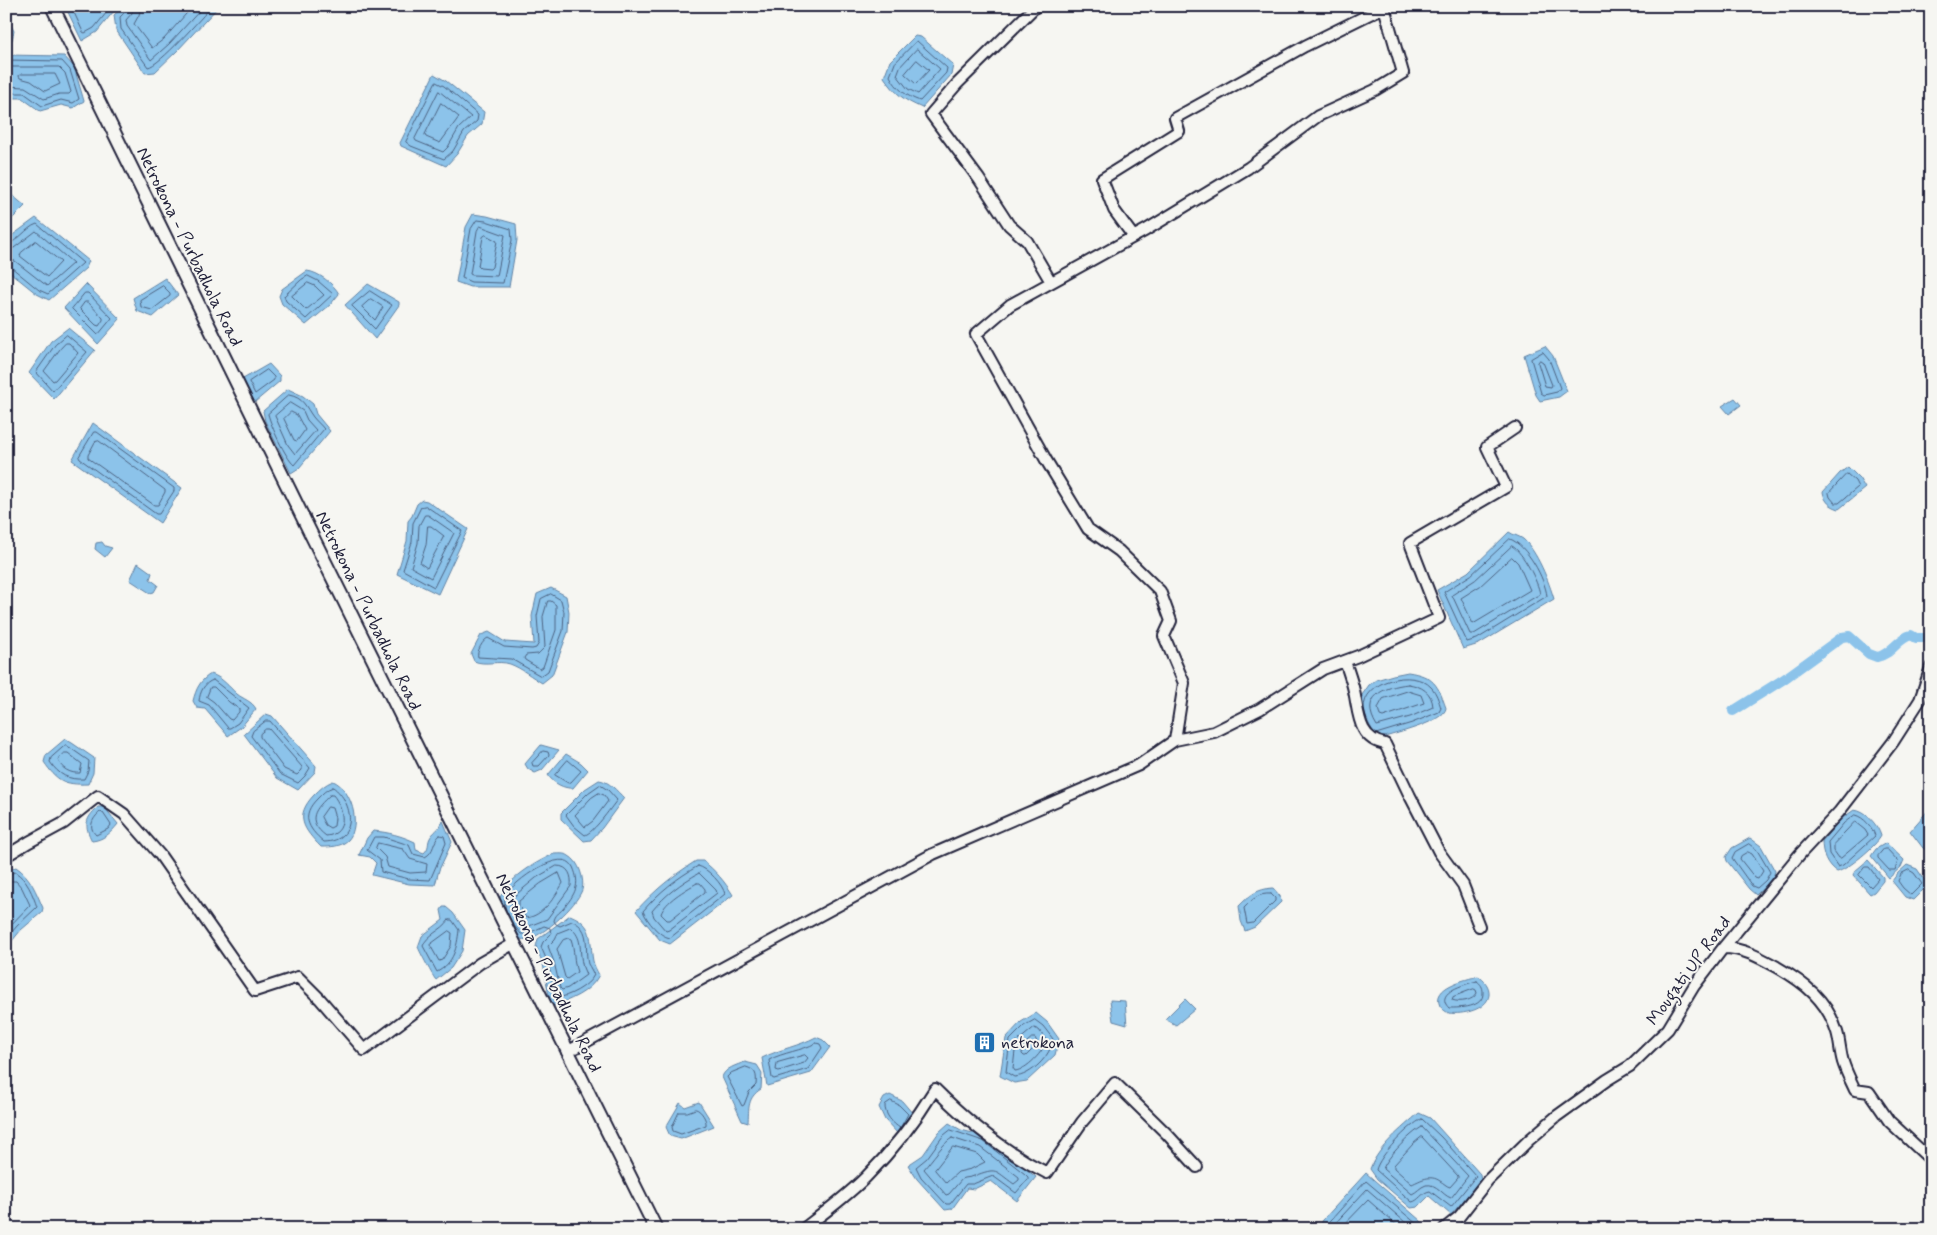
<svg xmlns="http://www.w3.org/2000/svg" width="1937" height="1235" font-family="Mynerve,sans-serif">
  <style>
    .water { fill: #8cc3ea; stroke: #6283a4 }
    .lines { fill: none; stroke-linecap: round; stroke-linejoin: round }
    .shore { stroke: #4c6281; stroke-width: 1 }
    .canal { stroke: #8cc3ea; stroke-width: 10 }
    .minor-casing { stroke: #22223b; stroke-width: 14 }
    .major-casing { stroke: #22223b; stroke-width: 16 }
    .minor { stroke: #f6f6f2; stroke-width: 10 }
    .major { stroke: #f6f6f2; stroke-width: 12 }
    .labels { text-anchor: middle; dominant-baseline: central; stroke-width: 4; stroke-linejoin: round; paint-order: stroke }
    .street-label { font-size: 18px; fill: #22223b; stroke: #f6f6f2 }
    .poi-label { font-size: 18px; fill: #22223b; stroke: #f6f6f2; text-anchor: start }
  </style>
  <rect width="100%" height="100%" fill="#f6f6f2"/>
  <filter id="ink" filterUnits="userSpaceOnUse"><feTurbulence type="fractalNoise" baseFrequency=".02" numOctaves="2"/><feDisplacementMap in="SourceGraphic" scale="10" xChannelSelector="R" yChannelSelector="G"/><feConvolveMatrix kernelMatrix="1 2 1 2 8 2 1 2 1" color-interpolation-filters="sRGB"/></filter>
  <g filter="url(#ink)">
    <path class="water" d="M65,6H118L97,32L82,41Z
      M124,6H219L177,51L155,72L145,73L116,30L114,15Z
      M6,16L14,31L12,40L6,41Z
      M915,36L921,37L953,65L951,75L922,108C902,99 897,95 884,77L890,61Z
      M6,55L64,56L74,67L84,101L73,108L61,105L40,111L22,98H6Z
      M434,74L446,81L484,112L482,124L468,136L457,154L446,166L401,146L400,143Z
      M6,190L25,206L6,225Z
      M473,214L487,216L516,224L517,240L509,287H470L456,282L466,227Z
      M36,218L89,261L86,268L49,300L37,294L6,269V240Z
      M307,271C318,272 334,284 339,294L330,305L306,325L282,304L279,296L282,289Z
      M165,278L178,295L153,317L137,311L133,298Z
      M86,284L120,319L98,344L64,308Z
      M368,284L399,302V305L375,339L345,305Z
      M68,328L95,350L54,399L29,373L51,341Z
      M1545,346L1553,356L1567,391L1559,397L1540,401L1536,395L1524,355Z
      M269,364L280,376V381L255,402L245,387L243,379Z
      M288,389L303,396L313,404L316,414L330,431L299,468L291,473L265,421L263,411Z
      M1735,398L1741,405L1729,414L1722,406Z
      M93,423L182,488L160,523L72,460Z
      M1848,467L1859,478L1865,488L1839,509C1830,506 1825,502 1823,492L1840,473Z
      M422,500L427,501L468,529L438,594L397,574L407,541L408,521L412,516L417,504Z
      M1509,532C1513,535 1519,536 1523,539C1537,551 1549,582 1554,599L1479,644L1463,649L1437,590L1468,572Z
      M102,542L105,546L112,548L105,557L95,549L96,543Z
      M138,563L152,573L150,579L158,585L154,592L150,593L130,580Z
      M551,588L566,596L569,612L568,632L552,675L542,683C532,677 521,668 510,664C498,660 485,666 474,661L471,654L481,635L489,632L505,642L534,644L532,616L537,594Z
      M1408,672C1434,676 1438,685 1446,708C1444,723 1391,734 1376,740L1370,736L1359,709L1362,695L1369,685L1376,680L1393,675Z
      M211,674C223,678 228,686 237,694C243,699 252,701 256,709L241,727L228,736L205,709L197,708L193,701C196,689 200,680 211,674Z
      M266,714L272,716L316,766L315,772L298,790L277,778L244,734Z
      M65,739L72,743L94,758L93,773L88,784C64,785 57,781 44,762L46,755Z
      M541,745L559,750L542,770L535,773L528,769L525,764Z
      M566,754L581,763L588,770L573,788C564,789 553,783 548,775Z
      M599,780C609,781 617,791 624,798L602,828L591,840L584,841L561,819V813L585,789Z
      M333,781C351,788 362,825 348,840C341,847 330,847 321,847C303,829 294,816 314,795C320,789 325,784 333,781Z
      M98,807H104L118,824C111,833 103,840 92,841C84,825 85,819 98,807Z
      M1931,807V854L1923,848L1910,831Z
      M1854,810C1866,811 1878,825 1881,836C1877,845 1847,870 1837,872C1826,865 1822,853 1822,841L1841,819Z
      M443,821L452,842L439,870L435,885L409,884L372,875L376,863L370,857L359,855L367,838L373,831C388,832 402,836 415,842L416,850L424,853C430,847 427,844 430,838C433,832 439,830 443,821Z
      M1750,838L1761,846L1775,871L1773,879L1756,895L1749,889L1727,861L1726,857L1732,848Z
      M1886,843L1904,860L1901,867L1889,878L1871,856L1876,849Z
      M554,854C559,854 565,853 569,856C579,861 585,880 582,890C576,906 545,934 529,939C526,940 521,939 518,939L499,900C507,879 534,863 554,854Z
      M1868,860L1883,877V881L1874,892L1870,894L1853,875L1855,871Z
      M696,861H703C715,870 725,882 733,895L670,944L660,940L636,911C655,890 672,876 696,861Z
      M1907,865L1917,869L1928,885L1913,900L1905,897L1892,881L1898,873Z
      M16,867C31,877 36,892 43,908L42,912L21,930L12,941L8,944L6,942V871Z
      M1273,888L1280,896L1281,902L1255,927L1245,931L1241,921L1239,906C1250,895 1257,889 1273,888Z
      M443,907H446L453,913L465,930L462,951L451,968L436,980C433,977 420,952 418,947L422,936L443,920L441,910Z
      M570,915C595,925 589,939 593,961C594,966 597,971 599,975C590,993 569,1000 551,1007L543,964L536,947L538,939Z
      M1478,976C1484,980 1490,986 1489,995C1487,1010 1462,1015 1449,1013C1446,1012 1442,1009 1440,1006C1431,986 1466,980 1478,976Z
      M1185,999L1195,1009L1176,1025L1165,1019Z
      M1110,1000L1125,1001L1127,1025L1113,1021Z
      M1036,1013L1047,1022L1059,1039L1055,1055L1027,1081L1014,1083L1000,1076L1006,1038L1021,1022Z
      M816,1037L823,1040L830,1047L811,1073L767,1086L762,1058C780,1049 799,1046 816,1037Z
      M745,1062L757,1065L762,1073L761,1089C747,1098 749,1108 748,1123L742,1121L722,1077C725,1068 737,1065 745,1062Z
      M890,1095L902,1101L913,1114L898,1134L885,1120L879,1107L884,1098Z
      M699,1102L714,1126L681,1139L670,1136L666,1127L680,1103L685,1107Z
      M1419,1113L1430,1118L1480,1174L1481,1180L1451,1215L1429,1196L1418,1207L1411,1208L1377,1179L1370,1169C1378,1147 1402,1128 1419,1113Z
      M949,1123L961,1130L984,1136L1036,1177L1017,1201L991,1181L974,1189L967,1188L952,1209L945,1210L917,1179L908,1165L923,1155L939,1132Z
      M1366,1173L1421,1221L1425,1227L1318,1229L1323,1220Z"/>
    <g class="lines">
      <path class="shore" d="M71,6L83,32L85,33L94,28L112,6
        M127,6L126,11L120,17L121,29L148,67C159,66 202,17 212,6
        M133,6L132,13L126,20L127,26L151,60L169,44L204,6
        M141,6L139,15L134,24L152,48L164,39L193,6
        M917,41L947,68L946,73L920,101C906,96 897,89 890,76L895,63Z
        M917,49L940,69L918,94L908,89L897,75L900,67Z
        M6,60L62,61L70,70L79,99L73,103L61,100L42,106L24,93H6
        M917,60L929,70L916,84L905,74Z
        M6,67H59L65,73L71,92L69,94H59L44,99L25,87L6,86
        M22,74H55L60,84L45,91L31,81L20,78L19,76Z
        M436,82L444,86L478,115L477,121L464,132L453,151L444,159L411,146L406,142Z
        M439,91L471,117L459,128L448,147L443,152L416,141L415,139Z
        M441,103L459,117L440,143L426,137L425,135Z
        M477,220L486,221L511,229L512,240L503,283L471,282L462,278L471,229Z
        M480,226L505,235L497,276L472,275L470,274L477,231Z
        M486,235L497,241L492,267L490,269L480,268L478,266L483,237Z
        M36,241L61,262L47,277L20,256L21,253Z
        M6,244C19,242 25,228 37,224L83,263L48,294L39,290L11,267L6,266
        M6,250L14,248L36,231L73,263L47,286L15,261L6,259
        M308,276L318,281L333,294L306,319L286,301L284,296L301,280Z
        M308,283L315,286L324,295L306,310L292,296Z
        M163,286L170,293V296L152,310L141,307L140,300Z
        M370,291L392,305L375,329L352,306Z
        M85,293H88L112,318L98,335L72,309Z
        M371,299L383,307L375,320L362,307Z
        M85,302H88L103,318V320L99,326L96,325L80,309Z
        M67,335L87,352L53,391L36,372L55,345Z
        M66,343H69L78,353L55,380L53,381L44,371L60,349Z
        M1543,352L1549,359L1560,388L1557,392L1544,395L1541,393L1531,359Z
        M1540,360L1543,362L1552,385L1551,387L1545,386L1538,363Z
        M267,370L274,377V380L255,394L249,382Z
        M289,395C304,398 305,406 313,417C316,421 321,425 324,429L294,465C285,457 271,426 268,414Z
        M290,403L303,411L307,420L316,430L295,454L288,445L275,416Z
        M291,412L297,415L305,430L297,441L294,440L284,419Z
        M94,432H97L174,488V491L159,514H156L80,459L79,457Z
        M99,441L165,490V492L158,505H154L88,458V455L95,442Z
        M1847,474L1855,481L1858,487L1839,503H1835L1830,497L1829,493Z
        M426,506L462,531L434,587L403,570L412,542L413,523L421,507Z
        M425,515H428L454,533L431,578L411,567L418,543L419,526Z
        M428,526H431L444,536L427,568L420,563L426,545Z
        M1510,539C1527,545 1545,579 1547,596L1477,639L1467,642L1444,592L1471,575Z
        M1512,546C1523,552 1538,582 1540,594L1474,634H1470L1452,595L1475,580Z
        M1512,557L1518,563L1530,590L1473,624L1461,598L1480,586Z
        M551,594L561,600L564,612L563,631L548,671L541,676L511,659L478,657C476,652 483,640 488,638L504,647L532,649L536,648L539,643L537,616L541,599Z
        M548,601H551L556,605V630L543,667L540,669L525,660L524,658L526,655L538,654L545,647L543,617Z
        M213,680L249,708L238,723L230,728H228L209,705L199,701C200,692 204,683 213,680Z
        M1408,684C1422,686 1432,692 1433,707L1410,717L1377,726C1359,697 1383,687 1408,684Z
        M211,687H214L229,702L239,709V712L232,720L229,719L214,702L207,697Z
        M1408,691L1421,695L1424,703L1383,717L1380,716L1378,708L1383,699Z
        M266,721H270L310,768L305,776L298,783L280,774L251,736L253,731Z
        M266,729H269L302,767V770L297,775L284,769L260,737V734Z
        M1373,731C1369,725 1365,717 1364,710C1362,680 1414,668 1431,687C1436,692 1439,701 1441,708L1439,712L1412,723L1376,734
        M66,745L89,761L88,771L84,779C68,780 59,775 50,762L51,758Z
        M543,751L548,752L549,755L539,766H533L532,763Z
        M65,753H68L82,764L80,773C71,774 61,769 58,760Z
        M568,760L581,771L571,782L568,783L555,775Z
        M600,785L608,790L617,800C610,809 594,832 585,835L574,826L566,815L588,793Z
        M333,787C354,802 359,841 324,842C307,828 301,815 317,799C322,794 326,789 333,787Z
        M599,793L604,795L608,801L593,821L585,827L575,815L591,798Z
        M330,795H333C344,808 349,834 326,836C305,820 315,809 330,795Z
        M328,807L332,808L335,818L334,826L330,828L325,825L321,817Z
        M100,812L103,813L111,825L108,829L96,835C88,827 92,819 100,812Z
        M1855,815C1864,817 1873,828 1875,836L1843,865L1838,867L1829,854L1828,842L1844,823Z
        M1855,822L1865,830L1868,835L1841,858H1839L1834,851V844Z
        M440,835L444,836L446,843L430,880L409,879L381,872L380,860L367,850L374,837H384L409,845L413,854L425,857C435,852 432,842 440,835Z
        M378,843L403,849L410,859L427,864L426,872L410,873L388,867L385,857L376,848Z
        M1749,844L1757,850L1770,872L1766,880L1757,888L1752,886L1732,858L1735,852Z
        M1884,849H1887L1898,861L1895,870H1889L1878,858V856Z
        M1748,852L1752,854L1763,871L1758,879L1755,878L1740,859L1741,856Z
        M557,866C569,866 572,876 571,886L547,919L524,928C517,920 509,908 512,898L536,878Z
        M698,866C708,868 723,885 725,894L670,938C659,936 647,921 643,911C659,892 677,878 698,866Z
        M1865,867H1869L1878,879L1871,887L1859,875Z
        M1909,870L1914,873L1922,884L1911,895L1903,888L1898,881L1901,874Z
        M559,873L563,883C555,897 543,916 526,918L519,906V901L540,884Z
        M699,873L716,890L717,893L669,930L666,931L654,917L652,911C665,895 681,883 699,873Z
        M6,875L15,872C27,879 33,895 37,907L17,926L6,939
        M6,881H16L22,888L30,905L6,930
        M697,883H700L705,889V892L670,920H667L661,914C665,901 685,890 697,883Z
        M1271,894L1275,898V901L1253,923L1247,924L1244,908C1253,899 1258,893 1271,894Z
        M506,910C505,904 503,900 506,895C513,882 563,845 573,867C581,885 575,894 563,909C559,913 555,915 554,921L556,924L560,926L572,921C592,929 584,949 588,964C590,967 592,971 594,975C589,986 568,997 556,998L548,963L541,947L543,942L551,934L550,928L544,926L527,934H521L513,924
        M449,920H452L459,930C457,947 454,963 437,972L423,946C427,934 442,931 449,920Z
        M571,928C583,938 579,949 582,963C582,967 585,971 586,975L568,988L562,990L560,988L554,962L548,946L555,939L558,933Z
        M449,931L452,933L451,946L442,960L439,961L430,945Z
        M569,938L571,939C575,950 573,961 577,972L567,979L565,977L557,949L563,940Z
        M1477,981C1481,984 1483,987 1483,992C1484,1008 1460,1008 1449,1008C1433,992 1466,984 1477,981Z
        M1474,989L1476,990L1477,993C1473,1001 1460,1003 1452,1000L1453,997Z
        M1035,1020L1043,1026L1053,1039C1051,1056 1031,1076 1014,1077L1006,1072L1010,1040L1024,1026Z
        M1034,1028L1039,1030L1046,1040C1045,1051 1026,1070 1015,1071L1013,1068L1016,1043Z
        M1032,1038H1035L1038,1044L1026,1056H1024L1022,1054L1023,1046Z
        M816,1043L820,1044L822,1048L808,1069L774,1079L772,1078L769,1060C784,1052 801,1051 816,1043Z
        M805,1055L808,1058L804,1063L779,1071L776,1070L777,1063Z
        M746,1067C756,1070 757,1074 756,1085L749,1092L744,1105L742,1106L727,1077L731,1073Z
        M891,1101L899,1105L908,1114L900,1128C893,1124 884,1114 885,1105Z
        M696,1109C701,1110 707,1120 706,1125L681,1134L673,1131L672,1127L679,1112H687Z
        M1422,1119L1441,1137L1476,1176L1451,1207L1430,1191C1422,1192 1419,1201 1412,1202L1376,1170C1379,1156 1409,1125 1422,1119Z
        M1422,1127L1468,1176L1451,1198C1442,1195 1437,1183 1426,1185C1420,1187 1417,1192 1412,1194L1383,1169C1387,1157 1411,1133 1422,1127Z
        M951,1130L983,1141L1025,1174L1028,1177V1179L1016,1193L993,1176L973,1184H966L950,1204H946L921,1177L916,1167L927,1158L943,1136Z
        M1422,1137L1458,1176V1178L1450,1187C1446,1186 1444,1183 1440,1181C1430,1174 1421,1180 1412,1184L1394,1168V1165L1413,1144Z
        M952,1138L980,1147L1019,1177V1180L1014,1184C994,1170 998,1167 974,1176C970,1178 966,1177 962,1179L949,1194L946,1195L924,1169C931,1161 945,1141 952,1138Z
        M953,1147L977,1154L985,1162L971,1169L958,1172L946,1183L935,1170Z
        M1323,1229L1366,1181L1418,1225L1420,1229
        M1330,1229L1367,1189L1413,1229
        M1340,1229L1368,1200L1401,1229"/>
      <path class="canal" d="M1733,711L1784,679L1842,637L1849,636L1869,654L1877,657C1891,655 1897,639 1911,635L1916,638H1931"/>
      <defs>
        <path id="minor" d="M1036,6L957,84L931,114L979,179L1009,225L1027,241L1051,282
          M1133,236L1114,210L1102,179L1179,131L1175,118L1305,46L1384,7L1403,73L1375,90L1318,116L1248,168L1146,230L1010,305L976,334L1046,460L1088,529L1119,551L1160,591L1171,621L1164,636L1184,683L1175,740
          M1345,661C1348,671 1352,681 1354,691C1359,714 1358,739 1385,744L1410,796L1439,852L1463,885L1479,926
          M6,856L29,842L64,823L98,796L124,814L160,855L255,991L298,977L320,999L364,1050L480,963L513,944
          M1723,948C1743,948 1759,957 1777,967C1805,983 1827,1000 1837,1032C1840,1042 1840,1052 1843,1062C1846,1072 1851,1081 1855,1090L1869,1092L1889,1121L1931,1160
          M567,1052L933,854L1139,765L1175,740L1214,732L1260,709L1323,669L1358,656L1439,618L1410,543L1506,487L1487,447L1515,428
          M803,1229C824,1213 847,1196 866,1177C892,1151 916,1120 935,1089C968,1122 1005,1152 1047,1173L1082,1122L1115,1083L1167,1134L1197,1167
          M1444,1229L1459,1217L1488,1180L1529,1140L1557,1116L1607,1080L1630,1066L1668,1029L1694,986L1723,948L1800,854L1839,812L1893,742L1920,700L1931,667"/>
        <path id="major" d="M52,6L312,536L656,1229"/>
      </defs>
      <use href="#minor" class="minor-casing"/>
      <use href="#major" class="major-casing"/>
      <use href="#minor" class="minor"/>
      <use href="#major" class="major"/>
    </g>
  </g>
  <defs>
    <symbol id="building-square" viewBox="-11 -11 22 22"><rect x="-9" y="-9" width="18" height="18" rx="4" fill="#1f6fb2" stroke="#f6f6f2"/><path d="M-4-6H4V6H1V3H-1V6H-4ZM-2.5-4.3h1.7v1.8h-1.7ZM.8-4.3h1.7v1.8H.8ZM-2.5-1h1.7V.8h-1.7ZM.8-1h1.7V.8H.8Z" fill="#fff"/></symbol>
  </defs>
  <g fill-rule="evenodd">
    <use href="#building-square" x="972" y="1030" width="25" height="25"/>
  </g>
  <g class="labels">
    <g class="street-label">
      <text transform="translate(189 247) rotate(64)">Netrokona - Purbadhola Road</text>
      <text transform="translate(368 611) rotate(64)">Netrokona - Purbadhola Road</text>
      <text transform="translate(1689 971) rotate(-54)">Mougati UP Road</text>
      <text transform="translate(548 973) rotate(64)">Netrokona - Purbadhola Road</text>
    </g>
    <g class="poi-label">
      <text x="1001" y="1043">netrokona</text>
    </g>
  </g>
  <rect width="1937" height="1235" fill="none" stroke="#f6f6f2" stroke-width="25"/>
  <rect x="12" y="12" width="1912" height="1210" fill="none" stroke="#22223b" stroke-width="2" filter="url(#ink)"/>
</svg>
